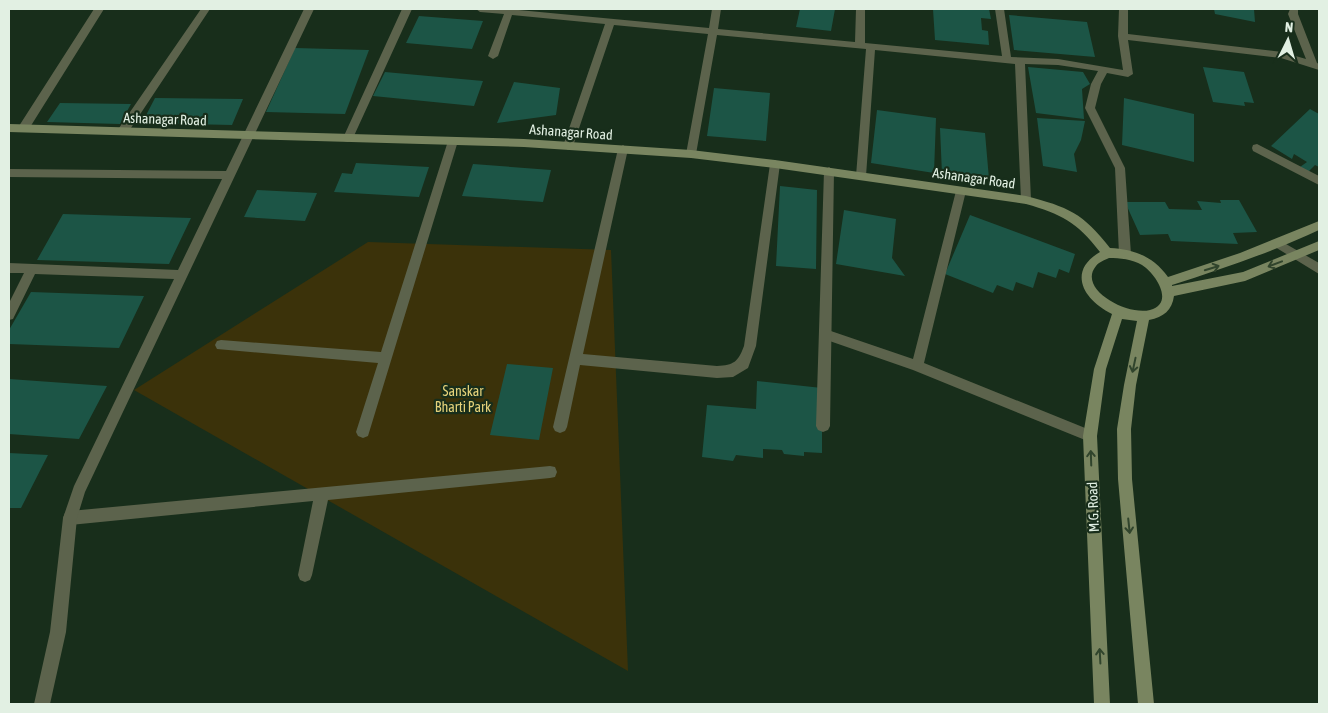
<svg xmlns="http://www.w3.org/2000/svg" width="1328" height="713" font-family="'Asap Condensed',sans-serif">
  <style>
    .green { fill: #3b320a }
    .building { fill: #1c5546 }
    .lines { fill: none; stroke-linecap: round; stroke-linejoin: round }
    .lane { fill: #5c634c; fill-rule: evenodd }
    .street { fill: #5c634c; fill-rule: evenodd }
    .secondary { fill: #798560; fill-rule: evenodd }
    .oneway { stroke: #30442c }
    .labels { text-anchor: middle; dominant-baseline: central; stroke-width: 4.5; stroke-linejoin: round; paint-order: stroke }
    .street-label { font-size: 14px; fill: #e2f0e3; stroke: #182e1b }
    .park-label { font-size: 14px; fill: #e5d27a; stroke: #182e1b }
  </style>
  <rect width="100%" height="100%" fill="#182e1b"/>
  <path class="green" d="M368,242L611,250L628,671L134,390Z"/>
  <path class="building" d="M800,9H835L831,31L796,27Z
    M933,9H989L991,19L981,18L982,30L988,31L989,45L935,40Z
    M1214,9H1254L1255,22L1215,14Z
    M1009,15L1087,22L1095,57L1014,50Z
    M419,16L483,21L472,49L406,43Z
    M295,48L369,50L345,114L266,112Z
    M1028,67L1083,72L1090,84L1082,89L1084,119L1036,113Z
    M1203,67L1244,72L1254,103L1244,102L1245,106L1213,102Z
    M385,72L483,81L474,106L373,96Z
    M514,82L560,88L556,115L497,123Z
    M714,88L770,93L766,141L707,136Z
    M155,98L243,99L232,125L142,123Z
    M1124,98L1194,114V162L1122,145Z
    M60,103L131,104L120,124L47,122Z
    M1310,109L1319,114V167L1315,165L1308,172L1300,167L1307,162L1294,154L1292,159L1271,146Z
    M877,110L936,118L934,173L871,163Z
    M1037,118L1085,121L1081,140L1074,154L1077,172L1043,166Z
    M940,128L985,133L989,179L942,174Z
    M356,163L429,167L419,197L334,192L342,173L352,174Z
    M473,164L551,170L543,202L462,196Z
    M780,186L817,190L816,269L776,266Z
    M257,190L317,193L305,221L244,217Z
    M1220,200H1239L1257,232L1233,233L1238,244L1171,241L1168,234L1140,235L1125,202H1165L1169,209L1202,210L1197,201L1221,203Z
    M844,210L896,219L892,258L905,276L836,264Z
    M63,214L191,218L169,264L37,260Z
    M970,215L1075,254L1069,273L1059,269L1056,278L1038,272L1033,288L1016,282L1013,291L997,285L993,293L945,274Z
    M31,292L144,296L119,348L9,344V330Z
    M507,364L553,368L539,440L490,435Z
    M9,379L107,386L79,439L9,434Z
    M757,381L822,388V453L804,452V456L784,454L782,450L763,449V458L736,455L733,461L702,457L707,405L756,409Z
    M9,453L48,455L21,508H9Z"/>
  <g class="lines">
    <path class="lane" d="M961,187L966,191L924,363L1095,432L1097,436L1095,440L1090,442L913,370L821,338L819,334L821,330L825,329L913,359L956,191Z
      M1279,240L1319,263V274L1275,247L1273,244L1275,241Z
      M550,466L555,467L557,472L555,477L550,478L328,500L312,575L310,580L305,582L300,580L298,575L313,501L70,525L65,523L63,518L65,513L70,511Z"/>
    <path class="street" d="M94,9H104L27,132H19L18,129L19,126Z
      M201,9H210L127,134H119L118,131L119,128Z
      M304,9H314L85,492L77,518L66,632L50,704H34L50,632L63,518L74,486L174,279L35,274L13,319L9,320V303L24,273H9V263L178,270L222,179L9,177V169L226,171Z
      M402,9H412L353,138L348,142L344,141L343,138Z
      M476,9H507L709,28L712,9H721L718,29L855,42L856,9H865V43L1002,56L995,9H1004L1011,57L1058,59L1123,70L1118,36L1119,9H1128V34L1282,52L1306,59L1288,14L1290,9H1298V14L1317,63L1319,64V70L1281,58L1128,40L1133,74L1128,77L1107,73L1101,84L1095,108L1125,168L1131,254L1125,259L1119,254L1115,168L1085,108L1091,84L1098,71L1058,65L1025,64L1031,200L1026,204L1021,200L1015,64L875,50L866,176L861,180L856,176L866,49L717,35L696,154L691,158L686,154L708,34L614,25L573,146L568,150L563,146L605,24L512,15L498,56L493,59L488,56L504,14L480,12Z
      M453,137L458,141L368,436L363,438L358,436L356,432L378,363L217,349L215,345L217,341L221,340L381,352L448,141Z
      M1257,144L1319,176V185L1253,151L1252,148L1253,145Z
      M623,145L628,149L583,354L717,366C734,365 738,362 744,346L770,164L775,160L780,164L756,346L748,368L733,377L717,378L580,365L567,427L565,431L560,433L555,431L553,427L618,149Z
      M829,167L834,171L830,426L828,430L823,432L818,430L816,426L824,171Z"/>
    <path class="secondary" d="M9,124L524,139L691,150L775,160L1026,196C1068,207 1083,213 1110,248C1134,249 1154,257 1168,277L1240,253L1319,221V230C1272,252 1222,269 1172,285V286L1243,272L1319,241V250L1245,281L1174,296C1172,310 1164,317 1149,320L1136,385L1131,429L1132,479L1154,704H1138L1118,479L1117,429L1124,385L1137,321L1122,319L1106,369L1097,436L1110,704H1094L1083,436L1094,369L1112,314C1083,300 1067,271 1100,252C1077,222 1061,214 1026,204L775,168L691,158L524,147L9,132ZM1109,258C1120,258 1132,259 1142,265C1156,274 1175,303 1150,310C1127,316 1077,289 1096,266C1099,262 1105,260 1109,258Z"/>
  </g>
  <defs><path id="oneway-shaft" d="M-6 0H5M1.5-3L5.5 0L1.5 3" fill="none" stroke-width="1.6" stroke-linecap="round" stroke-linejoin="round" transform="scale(1.25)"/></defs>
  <g class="oneway">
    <use href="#oneway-shaft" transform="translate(1275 264) rotate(159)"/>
    <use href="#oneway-shaft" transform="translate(1212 268) rotate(-17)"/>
    <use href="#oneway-shaft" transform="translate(1134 365) rotate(102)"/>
    <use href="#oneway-shaft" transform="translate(1091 458) rotate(-92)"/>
    <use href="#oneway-shaft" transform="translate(1129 526) rotate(84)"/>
    <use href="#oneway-shaft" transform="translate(1100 656) rotate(-93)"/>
  </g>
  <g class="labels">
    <g class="street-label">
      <text transform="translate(165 119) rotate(2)">Ashanagar Road</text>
      <text transform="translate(571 132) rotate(4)">Ashanagar Road</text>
      <text transform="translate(974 178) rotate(8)">Ashanagar Road</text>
      <text transform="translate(1093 507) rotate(-92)">M.G. Road</text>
    </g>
    <g class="park-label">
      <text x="463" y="391">Sanskar<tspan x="463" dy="16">Bharti Park</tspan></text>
    </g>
  </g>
  <rect width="1328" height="713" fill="none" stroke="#e2f0e3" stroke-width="20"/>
  <g transform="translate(1288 40) rotate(5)" stroke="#182e1b" stroke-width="4" paint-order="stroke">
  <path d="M0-4L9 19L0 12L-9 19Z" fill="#e2f0e3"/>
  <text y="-8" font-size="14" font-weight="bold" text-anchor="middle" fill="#e2f0e3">N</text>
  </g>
</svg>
